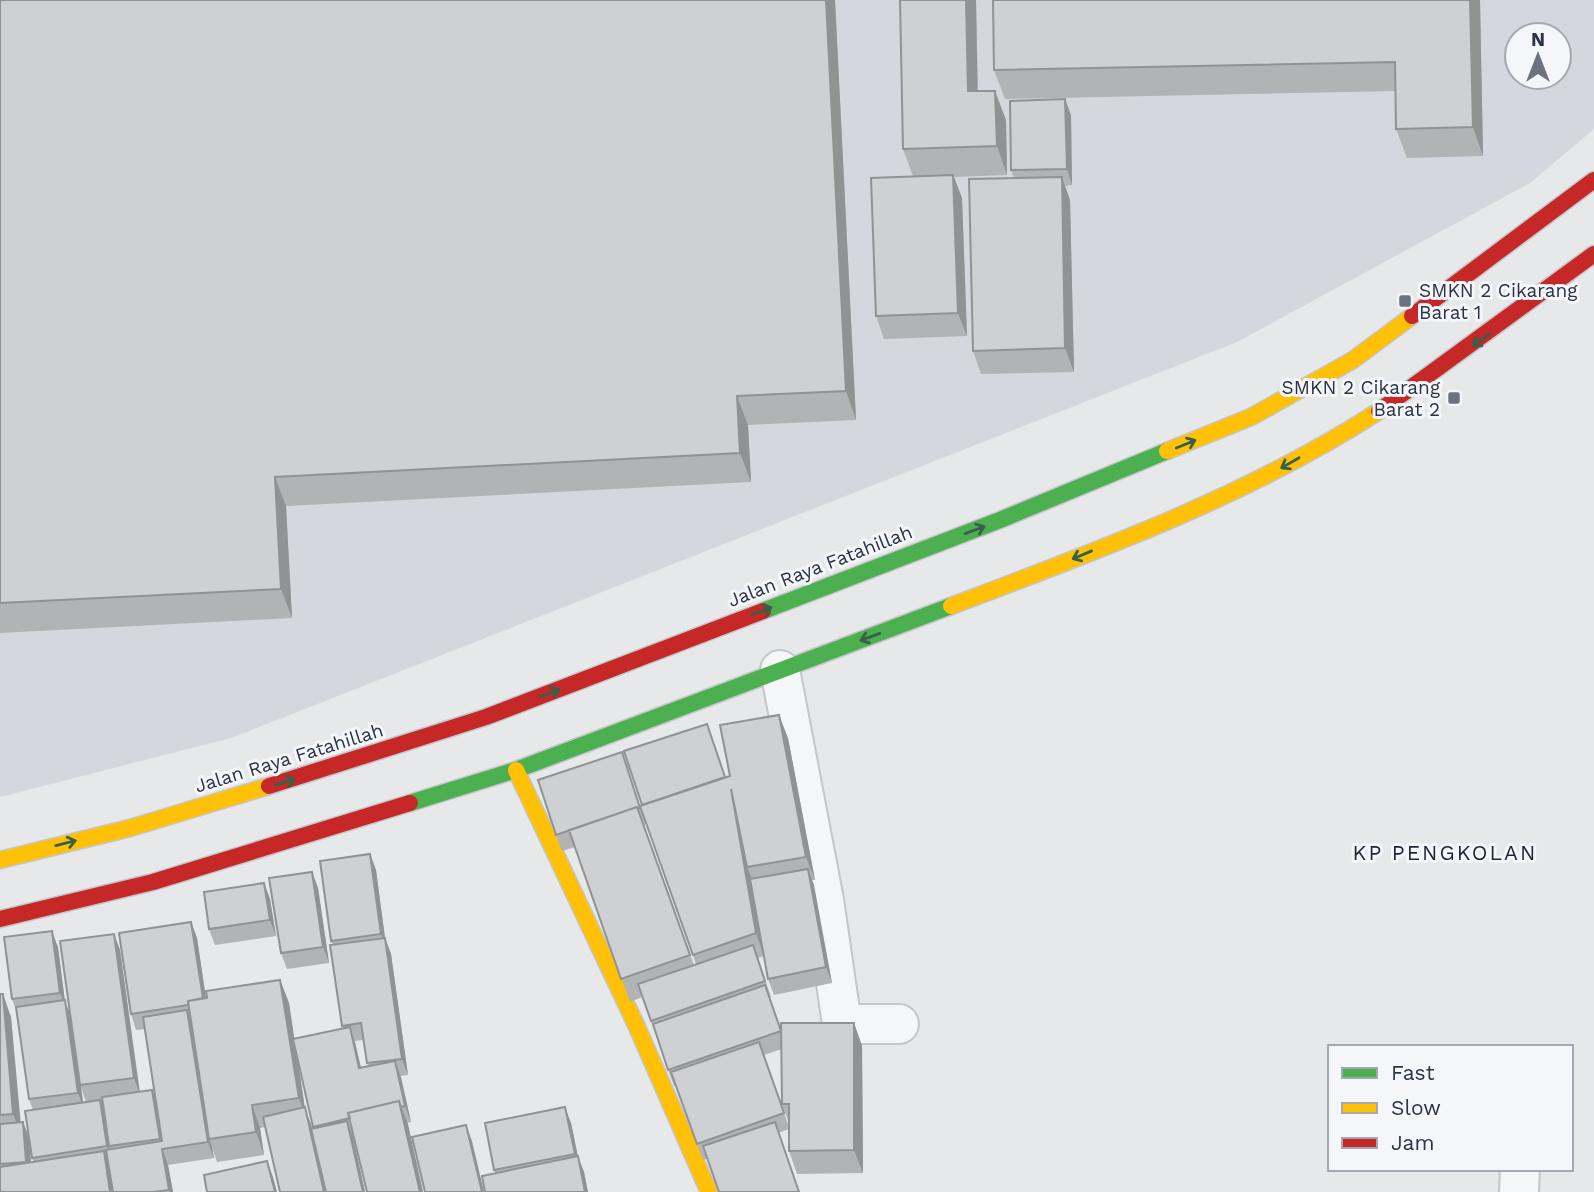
<svg xmlns="http://www.w3.org/2000/svg" width="1594" height="1192" font-family="'Work Sans',sans-serif">
  <style>
    .built { fill: #d4d7dd; fill-rule: evenodd }
    .lines { fill: none; stroke-linecap: round; stroke-linejoin: round }
    .street-casing { stroke: #c4c6c8; stroke-width: 42 }
    .fast-casing { stroke: #c4c6c8; stroke-width: 19 }
    .slow-casing { stroke: #c4c6c8; stroke-width: 19 }
    .jam-casing { stroke: #c4c6c8; stroke-width: 19 }
    .street { stroke: #f5f6f7; stroke-width: 38 }
    .fast { stroke: #4caf50; stroke-width: 16 }
    .slow { stroke: #ffc107; stroke-width: 16 }
    .jam { stroke: #c62828; stroke-width: 16 }
    .wall { fill: #b1b3b5; fill-rule: evenodd }
    .shaded-wall { fill: #909294 }
    .building { fill: #ced0d3; stroke: #909294; stroke-width: 2 }
    .oneway { stroke: #375f49 }
    .poi-dot { fill: #6c737f; stroke: #f4f6f9; stroke-width: 2.5 }
    .labels { text-anchor: middle; dominant-baseline: central; stroke-width: 6; stroke-linejoin: round; paint-order: stroke }
    .poi-label { font-size: 19px; fill: #2b3445; stroke: #f4f6f9; text-anchor: start }
    .street-label { font-size: 19px; fill: #2b3445; stroke: #f4f6f9 }
    .neighbourhood-label { font-size: 21px; letter-spacing: 2px; fill: #1d2536; stroke: #f4f6f9 }
  </style>
  <rect width="100%" height="100%" fill="#e6e8ea"/>
  <path class="built" d="M0,0H1594V129L1530,183L1237,342L231,738L0,797ZM1517,35H1559V77H1517Z"/>
  <g class="lines">
    <defs>
      <path id="street" d="M780,670L824,900L842,1024H899
        M1519,1192L1520,1169"/>
      <path id="fast" d="M763,611L1000,520L1167,451
        M410,803L516,770L951,606"/>
      <path id="slow" d="M1167,451L1251,417L1353,360L1412,316
        M951,606C1097,551 1248,496 1379,411
        M516,770L637,1027L709,1192
        M0,860L130,828L269,786"/>
      <path id="jam" d="M1412,316L1594,180
        M1379,411L1594,254
        M269,786L486,717L763,611
        M0,919L153,882L410,803"/>
    </defs>
    <use href="#street" class="street-casing"/>
    <use href="#fast" class="fast-casing"/>
    <use href="#slow" class="slow-casing"/>
    <use href="#jam" class="jam-casing"/>
    <use href="#street" class="street"/>
    <use href="#fast" class="fast"/>
    <use href="#slow" class="slow"/>
    <use href="#jam" class="jam"/>
  </g>
  <path class="wall" d="M0,0H835L856,420L748,425L751,482L286,506L292,618L0,633Z
    M976,0L978,91L1006,120L1007,175L954,177L962,198L967,336L884,339L876,316L913,176L903,149Z
    M1480,0L1483,156L1407,158L1396,129L1395,91L1005,99L994,70Z
    M1071,115L1072,185L1065,186L1070,200L1074,372L981,374L973,351L1014,178L1011,170Z
    M788,738L815,880H812L832,983L774,995L768,979L764,956L758,958L771,997L769,998L781,1031L854,1023L862,1046L863,1173L797,1174L789,1151V1129L703,1160L676,1085L674,1086L642,997L630,1002L575,847L562,851L556,835L627,768L646,824L644,825L694,965L696,964L640,806L730,776ZM782,1049V1104L789,1123V1127L764,1055Z
    M370,854L376,870L385,938L391,954L408,1075L400,1076L411,1122L407,1123L423,1192H367L353,1135H352L365,1192H280L265,1127L260,1128L264,1155L217,1162L212,1147L214,1158L168,1165L173,1192H0V994L11,1017L20,1122H23L29,1138L31,1162H34L32,1158L33,1110L29,1099L16,1010L12,999L58,947L65,1002L71,1016L114,934L120,950L140,1092L152,1090L156,1100L145,1029L136,1030L131,1014L191,922L197,938L206,998L280,980L289,1003L294,1039L343,1028L333,945L331,941ZM363,1040L368,1067L361,1068L355,1041ZM298,1062L313,1127V1128H312L305,1109ZM81,1087L86,1102H83Z
    M312,872L318,888L329,963L287,969L281,953Z
    M264,883L270,899L276,936L215,945L209,929Z
    M571,1123L578,1157L584,1172L588,1192H485L495,1173L494,1170Z"/>
  <path class="shaded-wall" d="M826,0H835L856,420L846,391Z
    M966,0H976L978,120L968,91Z
    M1470,0H1480L1483,156L1473,127Z
    M995,91L1006,120L1007,175L997,146Z
    M1065,99L1071,115L1072,185L1067,169Z
    M953,175L962,198L967,336L958,313Z
    M1062,177L1070,200L1074,372L1065,348Z
    M737,396L748,425L751,482L740,453Z
    M275,477L286,506L292,618L281,589Z
    M779,715L788,738L815,880L806,857Z
    M731,789L747,867L751,876L764,956L756,933Z
    M370,854L376,870L385,938L391,954L408,1075L402,1059L387,950L381,934Z
    M808,869L814,885L832,983L826,967Z
    M312,872L318,888L329,963L323,947Z
    M264,883L270,899L276,936L270,920Z
    M191,922L197,938L209,1019L204,1003Z
    M52,931L58,947L65,1002L71,1016L84,1109L78,1093L66,1007L60,993Z
    M114,934L120,950L140,1095L134,1078Z
    M280,980L289,1003L305,1109L311,1124L326,1192H324L307,1121L299,1098Z
    M3,994L11,1017L22,1137L13,1114Z
    M187,1010L192,1026L209,1139L212,1147L214,1158L208,1142Z
    M854,1023L862,1046L863,1173L854,1150Z
    M350,1027L355,1043L365,1085L359,1068Z
    M395,1061L401,1077L411,1122L405,1106Z
    M152,1090L158,1106L164,1149L160,1139Z
    M100,1100L106,1116L109,1146L113,1162L107,1146Z
    M399,1101L408,1124L423,1192H420Z
    M252,1105L260,1128L264,1155L256,1132Z
    M565,1107L571,1123L578,1157L584,1172L588,1192H585L580,1169L575,1154Z
    M347,1121L353,1137L365,1192H363Z
    M23,1122L29,1138L32,1178L26,1162Z
    M466,1125L472,1141L484,1192H482Z
    M162,1149L168,1165L173,1192H170L169,1190Z
    M104,1151L110,1167L113,1192H110Z
    M267,1161L273,1177L277,1192H275Z"/>
  <path class="building" d="M0,0H826L846,391L737,396L740,453L275,477L281,589L0,603Z
    M900,0H966L968,91H995L997,146L903,149Z
    M993,0H1470L1473,127L1396,129L1395,62L994,70Z
    M1065,99L1067,169L1011,170L1010,101Z
    M953,175L958,313L876,316L871,178Z
    M1062,177L1065,348L973,351L969,179Z
    M779,715L806,857L747,867L731,789L756,933L693,955L640,806L730,776L720,725Z
    M707,724L725,777L642,805L624,751Z
    M622,752L640,808H638L637,807L556,835L538,780Z
    M637,807L690,955L621,979L569,830Z
    M370,854L381,934L331,941L320,861Z
    M808,869L826,967L768,979L750,879Z
    M312,872L323,947L281,953L269,878Z
    M264,883L270,920L209,929L204,892Z
    M191,922L203,998L188,1001V1005L131,1014L119,933Z
    M52,931L60,993L12,999L4,937Z
    M114,934L134,1078L80,1085L60,941Z
    M385,938L402,1059L367,1063L361,1023L342,1026L330,945Z
    M753,945L765,981L651,1021L638,984Z
    M280,980L299,1098L252,1105L256,1132L209,1139L188,1001L207,998L206,991Z
    M765,985L781,1031L668,1070L653,1024Z
    M0,994H3L13,1114L0,1115Z
    M65,1000L78,1093L29,1099L16,1007Z
    M187,1010L208,1142L162,1149L169,1190L153,1192H113L106,1150L162,1141L143,1017Z
    M781,1023H854V1150L789,1151V1104H782Z
    M350,1027L359,1068L395,1061L405,1106L401,1107L399,1101L348,1113L350,1118L313,1127L293,1039Z
    M759,1042L784,1113L697,1144L671,1072Z
    M152,1090L160,1139L109,1146L102,1097Z
    M100,1100L107,1146L32,1158L25,1111Z
    M399,1101L420,1192H367L348,1113Z
    M305,1107L324,1192H280L263,1117Z
    M565,1107L575,1154L494,1170L485,1123Z
    M347,1121L363,1192H326L311,1129Z
    M23,1122L26,1162L0,1164V1124Z
    M775,1122L799,1192H719L703,1146Z
    M466,1125L482,1192H425L412,1137Z
    M104,1151L110,1192H0V1167Z
    M578,1156L585,1192H485L482,1176Z
    M267,1161L275,1192H207L204,1175Z"/>
  <defs><path id="oneway-shaft" d="M-6 0H5M1.5-3L5.5 0L1.5 3" fill="none" stroke-width="1.6" stroke-linecap="round" stroke-linejoin="round" transform="scale(1.75)"/></defs>
  <g class="oneway">
    <use href="#oneway-shaft" transform="translate(1481 340) rotate(145)"/>
    <use href="#oneway-shaft" transform="translate(1186 444) rotate(-22)"/>
    <use href="#oneway-shaft" transform="translate(1290 463) rotate(150)"/>
    <use href="#oneway-shaft" transform="translate(975 530) rotate(-20)"/>
    <use href="#oneway-shaft" transform="translate(1082 555) rotate(157)"/>
    <use href="#oneway-shaft" transform="translate(762 611) rotate(-21)"/>
    <use href="#oneway-shaft" transform="translate(870 637) rotate(160)"/>
    <use href="#oneway-shaft" transform="translate(550 693) rotate(-21)"/>
    <use href="#oneway-shaft" transform="translate(285 782) rotate(-16)"/>
    <use href="#oneway-shaft" transform="translate(66 843) rotate(-14)"/>
  </g>
  <g class="poi-dot">
    <rect x="1398" y="294" width="14" height="14" rx="3.5"/>
    <rect x="1447" y="391" width="14" height="14" rx="3.5"/>
  </g>
  <g class="labels">
    <g class="poi-label">
      <text x="1419" y="290">SMKN 2 Cikarang<tspan x="1419" dy="22">Barat 1</tspan></text>
      <text x="1440" y="387" text-anchor="end">SMKN 2 Cikarang<tspan x="1440" dy="22">Barat 2</tspan></text>
    </g>
    <g class="street-label">
      <text transform="translate(820 566) rotate(-21)">Jalan Raya Fatahillah</text>
      <text transform="translate(289 758) rotate(-17)">Jalan Raya Fatahillah</text>
    </g>
    <g class="neighbourhood-label">
      <text x="1445" y="852">KP PENGKOLAN</text>
    </g>
  </g>
  <rect x="1328" y="1045" width="245" height="126" fill="#f4f6f9" stroke="#a4a8b1" stroke-width="2"/>
  <rect x="1342" y="1068" width="35" height="10" fill="#4caf50" stroke="#a4a8b1" stroke-width="2"/>
  <text x="1391" y="1080" font-size="21" fill="#2b3445">Fast</text>
  <rect x="1342" y="1103" width="35" height="10" fill="#ffc107" stroke="#a4a8b1" stroke-width="2"/>
  <text x="1391" y="1115" font-size="21" fill="#2b3445">Slow</text>
  <rect x="1342" y="1138" width="35" height="10" fill="#c62828" stroke="#a4a8b1" stroke-width="2"/>
  <text x="1391" y="1150" font-size="21" fill="#2b3445">Jam</text>
  <g transform="translate(1538 56)"><circle r="33" fill="#f4f6f9" stroke="#a4a8b1" stroke-width="2"/>
  <path d="M0-5L12 26L0 18L-12 26Z" fill="#6c737f"/>
  <text y="-10" font-size="19" font-weight="bold" text-anchor="middle" fill="#2b3445">N</text>
  </g>
</svg>
